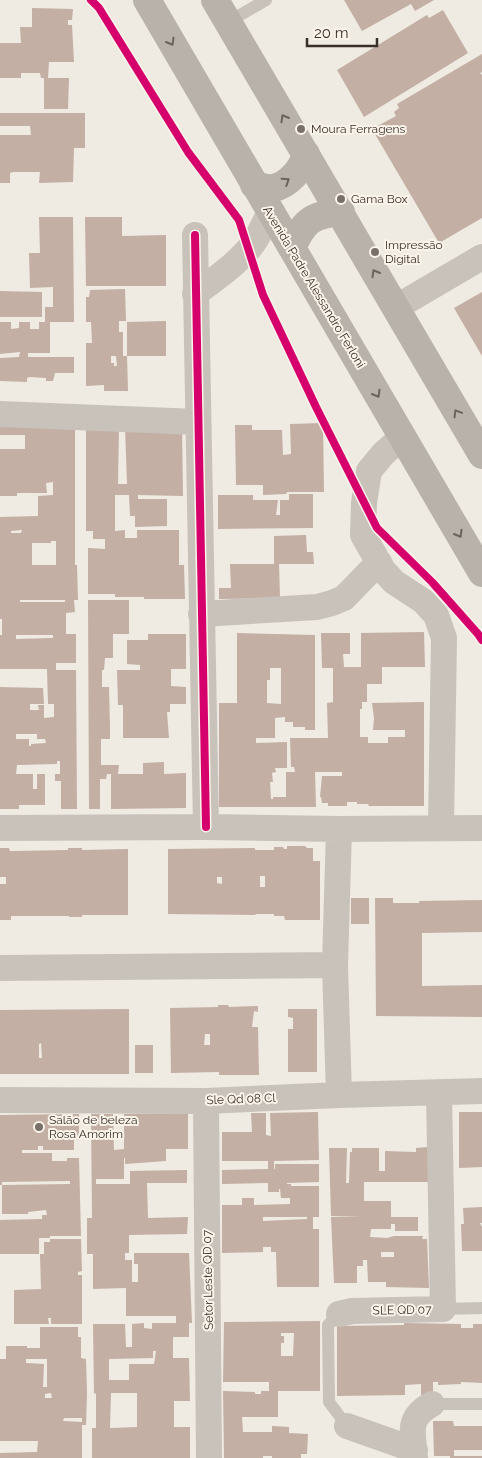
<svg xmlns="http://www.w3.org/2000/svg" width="482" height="1458" font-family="Raleway,sans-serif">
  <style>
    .building { fill: #c3afa3; fill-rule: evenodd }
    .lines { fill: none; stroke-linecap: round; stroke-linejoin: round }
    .lane { stroke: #c8c2bb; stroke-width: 12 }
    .street { stroke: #c8c2bb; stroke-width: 26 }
    .secondary { stroke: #b9b2ab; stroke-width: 28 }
    .cycleway-casing { stroke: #fbf4ea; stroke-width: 11 }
    .cycleway { stroke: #d6006c; stroke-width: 8 }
    .oneway { stroke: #6c635d }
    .poi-dot { fill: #79706a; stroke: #fbf4ea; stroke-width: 2 }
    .labels { text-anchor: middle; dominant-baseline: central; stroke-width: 4; stroke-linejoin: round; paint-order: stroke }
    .poi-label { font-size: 12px; fill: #392f29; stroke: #fbf4ea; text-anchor: start }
    .street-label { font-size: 12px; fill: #392f29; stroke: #fbf4ea }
  </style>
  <rect width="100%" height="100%" fill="#efeae2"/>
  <path class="building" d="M344,0H434L415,11L411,4L362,31Z
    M32,8L73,9L72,20H68V25H72L74,62H49L48,78H69L68,109H44V78H41L40,73H21V78H0V43H21L20,27H32Z
    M443,10L468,53L364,117L337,70L427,15L429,18Z
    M482,54V72L480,73L482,75V218L439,243L372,129L396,116L394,112L399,108L397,104Z
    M0,113H85V148H74L73,182L39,183L40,172H13L10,173V183H0V135H31L30,126H0Z
    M39,217H73L74,322H50V353H28V357H74V373H55L53,381H46V378L30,377L27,378V382L0,381V358L19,357L20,352L0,354V322H11V329L19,328V322H30V329H39V322H45V307H53V287L30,288L29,253H40Z
    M85,217H122V236L166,235V286H86Z
    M125,289L126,321H119V332H123V356H127V322L166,321V356H127L128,391H104V385L86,386V343H92L91,322H86V297H89L90,290ZM111,356H116L117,366H114V363H111Z
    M0,291L42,292V317H0Z
    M482,292V356L454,308Z
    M323,423L324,492H287L286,494L263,495V485H236L235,425H252V430H282L283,455L291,454L290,424Z
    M86,425L119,426L118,484H127L125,426H182L183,496L138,495V499H167V526L135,527V516H130L129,495H115V531L125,530V538H137V530H179V565H184L185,599H144V597H115V594H88V548L105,549V539H93V531H86Z
    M0,426H75V565H77L78,600H74L75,612L66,613V634H76V663H56V670H76L77,809H61V781H55V774H60V761H57V764L17,765L16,774H33V789H37V774H45V805H19V809H0V687L43,688L44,704H30V710H39L38,705H44V718L54,717V704H48L47,669H0V635H2V619H0V517L38,516V496L53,495V482L46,483L47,493H17V496H0V449H25V435H0ZM22,530L21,533H11V531ZM51,541H56V565H32V543H51ZM20,600H65V602H20ZM16,635H53V638L16,639ZM16,734H37V739H45L46,743L31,744V746H29V739H16Z
    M289,494H313V528L218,529V495H253V500H278L276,515H280V500H289Z
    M306,535L307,552H313L314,564H279L280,598L219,599V588H231L230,564H274V536Z
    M88,600H129V634H113V658H105L104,670H102V687H109L110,728V739H101V765H119L118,774H143V763L164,762V774L186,773V808L111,809V774H107L106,779H100V809H89Z
    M424,632L425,667H382V684H367V702H362V709H360V737H368V743H388V737H405V730H373L374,718L372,703L424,702V806H369L368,804H357V802H347V806H328V803H322L321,797H320L322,776H342V772H315L316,807H219V703H237V633L315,635V730H305V727H293V722H285V717L275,718V738H256V743L287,742V768H275L276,772L272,773L273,782H270L271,799H273V797H286V772H295L294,767H291L290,738H328L327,703L333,702V668H322L321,633H350V654H343L344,667H361V633ZM270,668H281V704L267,703V680H270Z
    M148,634H186V669H171V686L186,687V704H170V712H167L169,738H123V705H118L117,670H140V665L127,664V640H148Z
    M287,846H305L307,848H313V861H320V920H285L284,916H274V914H255L256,915L168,914V849L255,848V850H274V847H283L284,849H287ZM260,876H265V887H260ZM217,877H222V884L217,883Z
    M0,848H9L10,851H14L68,850V848H82V850L128,849V915H82V917H69V916H11V920H0V884H6V877H0Z
    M351,898H369V924H351Z
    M375,898H393V903H419V901L482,900V932L422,933V986L482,985V1017L376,1016Z
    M218,1005H228L229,1007L258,1006V1012L254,1011L252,1027H258L259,1075H219V1072L171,1073L170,1008L218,1007ZM205,1034H210V1045H204Z
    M129,1009V1074H0V1010ZM41,1043L42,1058H39V1044Z
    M288,1009H317V1072H288V1029H293V1018L288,1017Z
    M135,1045H153V1073H135Z
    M318,1112L319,1160L274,1161V1169H275V1164H319V1182L287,1183V1184H291V1186H319V1217H313V1229H319V1287H277L276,1252H271V1247H263V1252L222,1253V1205H242V1198H254V1205L290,1204V1198H281L280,1189H279V1192H268V1183L222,1184V1170L268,1169V1161H222V1132H252L251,1113H266V1135L271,1136L270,1113ZM263,1217H307V1219L263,1221Z
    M459,1112H482V1167L459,1168Z
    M188,1113V1149H166V1161L125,1164V1158H124V1179H96V1184H130V1171L187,1170V1183H147L148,1218L188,1217L187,1234L129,1235V1253H125V1260H132V1282H138V1264H134V1253H189L192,1323H189V1337H173V1358H189L190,1401H174V1427H190V1458H92V1428H96V1393L94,1394L93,1324H125L126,1347H132V1324L144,1323V1328L152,1329V1323H176V1316H126V1288L93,1289V1254H87V1218H92L91,1114H113L114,1150L124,1149V1114ZM153,1351H156L154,1364H129V1380H109V1359L153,1358ZM111,1393H137V1427L110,1428Z
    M79,1114V1140H74V1150H43V1146H38V1150H22V1153H52V1161H67V1158H79L81,1236H50V1238H39V1254H0V1220L42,1219V1215H47L46,1210L28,1212V1214H2V1185L70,1184V1181L2,1182V1185H0V1115Z
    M428,1147L429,1182H364V1201H391V1217H418V1231H395V1224H391V1229H371L370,1237L387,1238L394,1236H423L422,1239H427L429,1288L386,1287V1282H368L367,1260H363V1266H357V1283H334L331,1217L362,1216H331L329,1148H347L346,1183H349L350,1152H352V1148H379V1171H385V1151L416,1152V1148ZM381,1252H394V1257H381Z
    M482,1207V1223H480L482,1227V1251H462L461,1224H464L463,1208Z
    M50,1239H81L82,1271L78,1272V1275H82V1324H51V1318H48L49,1324H14V1290L41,1289L40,1254H44V1242H50Z
    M320,1321V1391H278V1417H242L243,1432H272V1426L289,1427V1433L308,1434L307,1454H301V1458H272V1456H263V1458H224L223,1391L255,1392V1394H261V1391H269V1382H223L224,1322ZM281,1333H294L293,1356H281V1343H284V1336H281Z
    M404,1323L461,1324V1328H473V1324H482V1383L461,1382V1384L438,1385V1382H433V1395H421V1384L405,1385V1395L337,1396V1326L404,1325Z
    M40,1327H78V1337H81V1358L86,1359L87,1394L86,1425H82V1458H0V1453L37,1452L38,1441H0V1359H6V1346H27V1348H40ZM26,1359H47V1387H43L44,1364L26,1363ZM51,1393L52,1398H45V1394ZM64,1418H82V1422L63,1421Z
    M433,1421H453L454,1426H482V1450H454V1456H482V1458H450V1456H434Z"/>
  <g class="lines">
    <path class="lane" d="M228,22L266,0
      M443,1309L482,1308
      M339,1314L328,1325L329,1402L347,1426
      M432,1404H482"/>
    <path class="street" d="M195,235L206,827
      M195,294C215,279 243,260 256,239C261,231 265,221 270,212
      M395,308L482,257
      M0,414L197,422
      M402,437L383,454L369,471L364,503L363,535L383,570L394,582L423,601L436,615L444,638L441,827
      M201,614L317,607L332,603L344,598L379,562
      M0,828L206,827L339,829L482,828
      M339,829L335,965L339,1095
      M0,968L335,965
      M0,1100L206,1101L339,1095L482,1091
      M206,1101L209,1458
      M339,1314L352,1311L443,1309L439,1093
      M347,1426L415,1450
      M415,1458C413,1433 406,1418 432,1404"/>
    <path class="secondary" d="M147,0L482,573
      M215,0L482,455
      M254,185C259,186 268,189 273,188C289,185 302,169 306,154
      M292,248C304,221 311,215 341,212"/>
    <defs>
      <path id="cycleway" d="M91,0L99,8L188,152L239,220L263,295L316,407L377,528L432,582L478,634L482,640
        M195,235L206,827"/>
    </defs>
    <use href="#cycleway" class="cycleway-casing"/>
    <use href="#cycleway" class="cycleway"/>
  </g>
  <defs><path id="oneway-chevron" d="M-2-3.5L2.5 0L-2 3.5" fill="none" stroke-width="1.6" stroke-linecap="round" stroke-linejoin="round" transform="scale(1.25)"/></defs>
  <g class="oneway">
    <use href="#oneway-chevron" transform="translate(171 42) rotate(60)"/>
    <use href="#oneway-chevron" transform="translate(284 118) rotate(-120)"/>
    <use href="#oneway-chevron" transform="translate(286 181) rotate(-33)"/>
    <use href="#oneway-chevron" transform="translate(375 273) rotate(-120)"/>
    <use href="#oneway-chevron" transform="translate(377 394) rotate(60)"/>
    <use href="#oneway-chevron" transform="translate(457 413) rotate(-121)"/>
    <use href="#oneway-chevron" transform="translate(459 534) rotate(60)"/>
  </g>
  <g class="poi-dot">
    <circle cx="301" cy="129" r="5"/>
    <circle cx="341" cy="199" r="5"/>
    <circle cx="375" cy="252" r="5"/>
    <circle cx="39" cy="1127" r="5"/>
  </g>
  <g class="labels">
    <g class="poi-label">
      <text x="311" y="129">Moura Ferragens</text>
      <text x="351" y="199">Gama Box</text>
      <text x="385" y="245">Impressão<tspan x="385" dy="14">Digital</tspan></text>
      <text x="49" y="1120">Salão de beleza<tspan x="49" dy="14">Rosa Amorim</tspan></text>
    </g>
    <g class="street-label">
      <text transform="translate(314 287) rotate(59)">Avenida Padre Alessandro Ferloni</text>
      <text transform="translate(241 1099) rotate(-2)">Sle Qd 08 Cl</text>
      <text transform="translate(208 1280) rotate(-91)">Setor Leste QD 07</text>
      <text transform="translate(402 1310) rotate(-1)">SLE QD 07</text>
    </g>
  </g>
  <path d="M307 38v8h70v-8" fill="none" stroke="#392f29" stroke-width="2.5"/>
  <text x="314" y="38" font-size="15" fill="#392f29" stroke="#fbf4ea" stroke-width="4" paint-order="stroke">20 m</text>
</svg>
